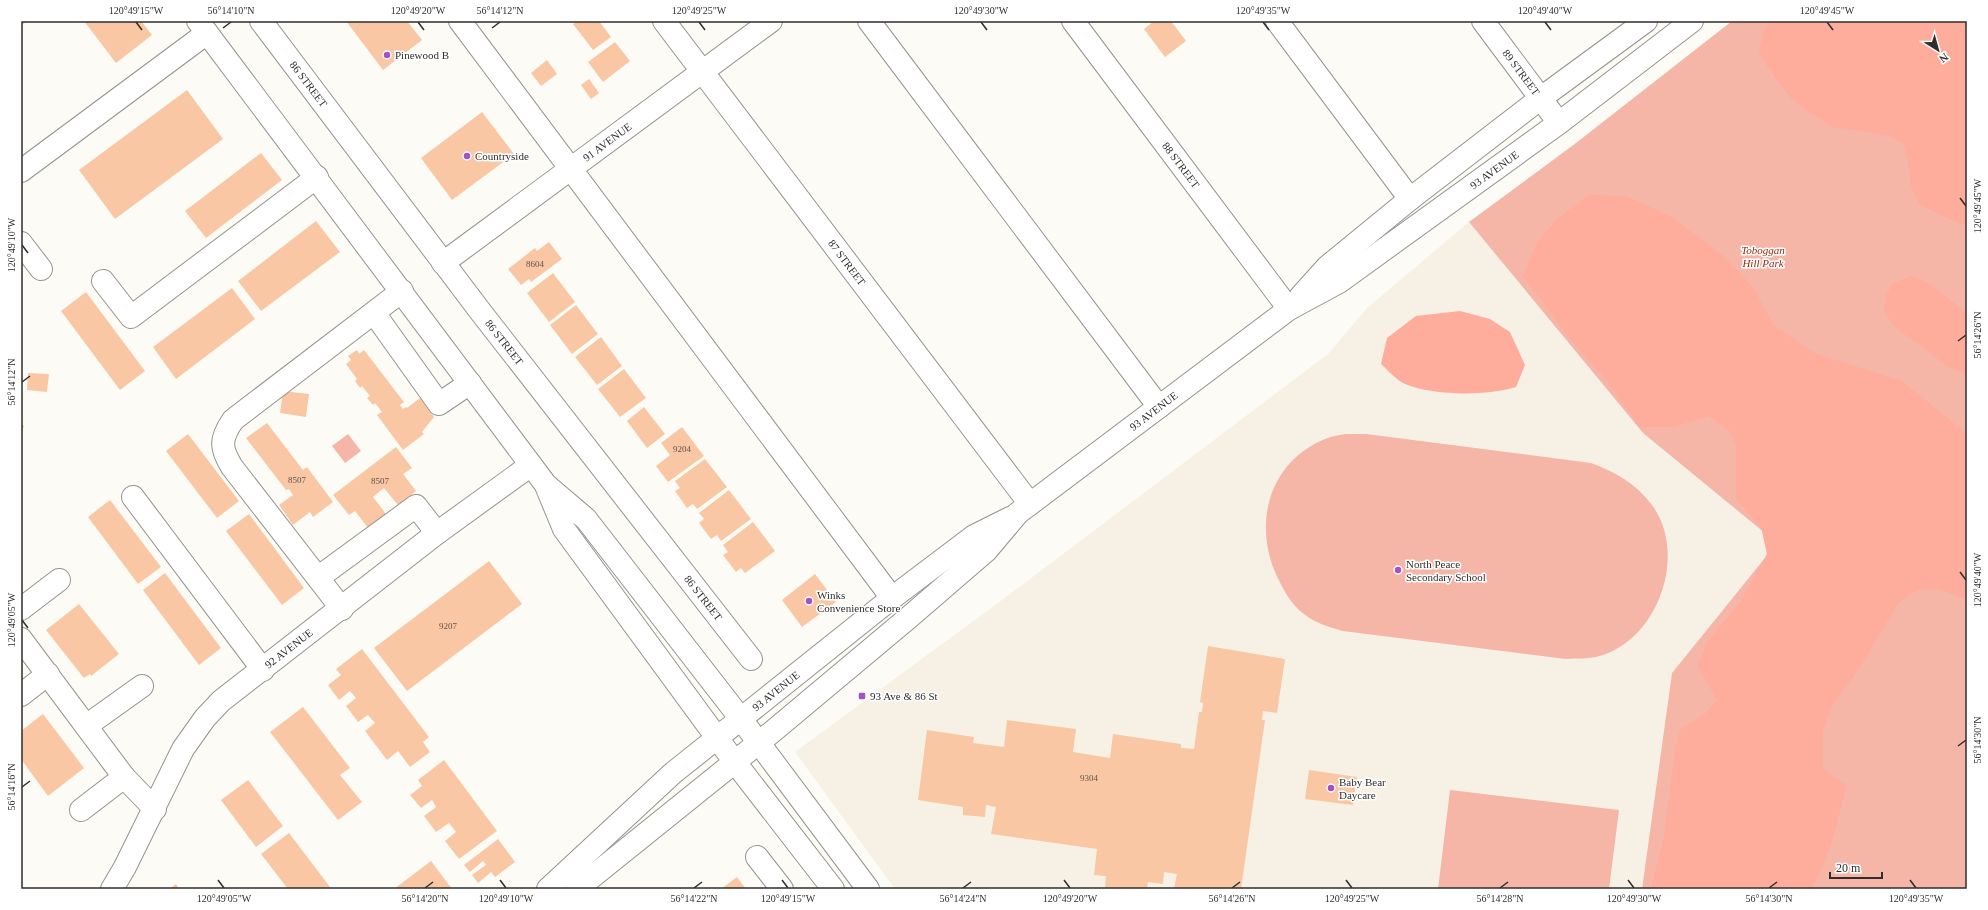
<svg xmlns="http://www.w3.org/2000/svg" width="1988" height="910" font-family="Georgia,serif">
  <style>
    .built { fill: #f7f1e5 }
    .green { fill: #f5b5a7 }
    .forest { fill: #feac9b }
    .building { fill: #f9c7a3 }
    .lines { fill: none; stroke-linecap: round; stroke-linejoin: round }
    .minor-casing { stroke: #95938f; stroke-width: 24 }
    .major-casing { stroke: #95938f; stroke-width: 24 }
    .minor { stroke: #fff; stroke-width: 22 }
    .major { stroke: #fff; stroke-width: 22 }
    .ticks { fill: none; stroke: #2f2e2d; stroke-width: 1.5 }
    .poi-dot { fill: #a552c2; stroke: #fff; stroke-width: 1.5 }
    .labels { text-anchor: middle; dominant-baseline: central; stroke-width: 3; stroke-linejoin: round; paint-order: stroke }
    .number-label { font-size: 9px; fill: #62544a }
    .poi-label { font-size: 11px; fill: #2f2e2d; stroke: #fff; text-anchor: start }
    .street-label { font-size: 11px; fill: #2f2e2d; stroke: #fff }
    .park-label { font-size: 11px; font-style: italic; fill: #992611; stroke: #fff }
    .neatline { fill: none; stroke: #2f2e2d; stroke-width: 1.5 }
    .ticks-label { font-size: 10px; text-anchor: middle; fill: #2f2e2d }
  </style>
  <rect width="100%" height="100%" fill="#fdfbf6"/>
  <path class="built" d="M1469,222L1643,433L1777,543L1672,673L1642,889H895L795,752L1006,597L1328,354L1367,308Z"/>
  <path class="green" d="M1732,21H1967V889H1642L1672,673L1777,543L1643,433L1469,222L1576,143Z
    M348,434L361,451L345,463L332,446Z
    M1346,434H1366L1591,463C1616,472 1636,484 1652,505C1689,555 1657,643 1596,657C1587,659 1576,658 1566,659L1343,631C1329,627 1315,623 1304,614C1290,604 1282,587 1275,572C1253,520 1271,461 1325,439C1332,436 1340,435 1346,434Z
    M1450,790L1619,810L1609,889H1438Z"/>
  <path class="forest" d="M1772,21H1967V226L1949,219L1919,204L1911,186L1908,159L1903,143L1888,135L1833,127L1806,110L1792,99L1770,71L1759,50L1765,28Z
    M1589,195L1626,196L1670,216L1721,254L1753,287L1773,325L1816,354L1902,381L1967,434V600L1939,589L1917,590L1898,603L1861,665L1831,707L1823,732V769L1846,785C1838,820 1830,858 1811,889H1651L1664,837L1675,750L1680,730L1706,713L1717,700L1698,666L1707,642L1741,601L1767,554L1761,527L1736,499V444L1729,430L1709,416L1672,427H1640L1603,376L1573,342L1523,276L1537,243L1557,219Z
    M1911,276C1933,282 1949,300 1967,313V374L1950,368L1894,326L1884,311L1885,298L1892,284Z
    M1460,311L1490,319L1510,332L1525,365L1516,387C1487,396 1434,396 1405,384C1396,380 1388,370 1381,364L1387,338L1416,316Z"/>
  <path class="building" d="M21,21H27L21,26Z
    M84,21H141L152,35L116,63Z
    M346,21H407L422,40L383,70Z
    M578,21H599L611,37L593,50L573,24Z
    M1154,21H1171L1186,41L1165,57L1144,29Z
    M615,42L630,61L603,82L588,62Z
    M547,60L557,74L541,86L531,73Z
    M589,79L599,93L591,99L581,85Z
    M187,90L223,139L115,219L79,170Z
    M482,112L514,154L452,200L421,158Z
    M261,153L282,180L206,238L185,211Z
    M316,221L340,252L261,311L238,281Z
    M549,242L562,259L531,282L529,279L521,285L508,269L535,248L537,251Z
    M553,273L575,302L549,322L527,293Z
    M232,288L255,319L176,379L153,347Z
    M86,292L145,371L120,390L61,311Z
    M576,305L598,334L572,354L550,325Z
    M601,337L622,366L597,385L575,357Z
    M357,350L359,354L364,350L404,402L400,405L403,409L406,407L407,408L420,398L434,417L422,432L424,434L403,450L377,415L382,412L375,403L373,405L367,398L370,396L362,386L360,388L355,381L357,379L346,364L351,360L348,356Z
    M624,369L646,398L620,417L598,389Z
    M28,373L49,374L47,392L27,390Z
    M283,391L309,394L306,417L280,413Z
    M644,407L665,434L647,448L627,421Z
    M267,423L303,470L307,467L333,502L313,517L310,512L293,525L279,505L293,495L289,489L286,490L246,438Z
    M21,424L24,426L21,434Z
    M682,427L704,456L668,482L656,466L670,455L661,443Z
    M188,434L239,501L217,518L166,451Z
    M396,447L412,468L403,474L416,491L398,505L384,488L373,497L386,514L368,528L355,511L349,515L333,495Z
    M705,459L727,487L697,509L693,504L687,508L675,491L680,488L675,481Z
    M729,490L751,519L721,541L717,535L711,539L699,523L704,519L699,513Z
    M110,500L161,567L138,584L88,517Z
    M249,514L304,588L282,605L226,531Z
    M753,522L775,551L745,573L741,568L736,572L723,555L728,552L723,545Z
    M489,561L522,604L407,691L374,648Z
    M165,573L221,648L199,665L143,590Z
    M815,574L836,602L802,627L782,600Z
    M79,604L119,654L91,676L90,674L84,678L46,630Z
    M1208,646L1285,659L1277,713L1263,711L1262,720H1265L1241,889H1174L1177,874L1164,872L1163,884L1148,882L1147,889H1105L1106,876L1094,875L1097,849L991,834L996,807L986,805L985,817L963,815V807L918,800L927,730L974,737L973,743L1004,747L1007,720L1076,729L1073,752L1110,758L1113,734L1181,744V748L1194,749L1199,712H1202L1203,703L1200,702Z
    M362,649L429,737L423,742L430,752L410,767L398,751L387,760L365,731L375,723L368,715L358,722L346,706L356,698L350,691L339,700L328,685L341,675L336,669Z
    M303,707L350,768L340,775L362,802L338,820L270,732Z
    M43,714L84,768L48,796L21,759V731Z
    M444,760L497,831L459,859L445,841L456,832L449,823L436,832L424,816L436,807L432,800L421,808L410,795L422,786L418,780Z
    M1309,770L1357,777L1353,805L1305,799Z
    M248,780L283,826L256,847L221,800Z
    M289,833L330,887L327,889H288L261,854Z
    M498,839L515,862L495,877L491,872L478,883L472,875L486,865L483,861L470,872L464,865Z
    M431,861L452,889H394Z
    M737,877L746,889H721Z
    M176,884L179,889H169Z"/>
  <g class="lines">
    <defs>
      <g id="minor">
        <path id="s1" d="M261,21L480,311L751,659"/>
        <path d="M460,21L892,598"/>
        <path id="s2" d="M664,21L1030,504"/>
        <path d="M869,21L1159,407"/>
        <path id="s3" d="M1073,21L1289,309"/>
        <path d="M1277,21L1410,199"/>
        <path id="s4" d="M1483,21L1559,123"/>
        <path d="M21,171L207,33"/>
        <path d="M21,243L41,269"/>
        <path id="s5" d="M443,263L771,21"/>
        <path d="M103,281L131,317L317,177"/>
        <path d="M374,313L439,404L470,383"/>
        <path d="M133,497L263,670"/>
        <path d="M319,577L416,506L437,533"/>
        <path d="M21,609L59,580"/>
        <path d="M342,609L232,467C220,448 220,439 233,420L402,291"/>
        <path d="M21,639L124,777L155,809"/>
        <path d="M21,695L48,674"/>
        <path d="M86,726L142,686"/>
        <path d="M81,810L124,777"/>
        <path d="M757,857L782,889"/>
        <path id="s6" d="M112,889L125,867L183,749L205,718L221,701L437,533L531,465"/>
      </g>
      <g id="major">
        <path d="M198,21L546,485L586,519L741,719L868,889"/>
        <path d="M1300,297L1327,267L1410,199L1541,98L1646,21"/>
        <path d="M547,488L564,529L734,761L833,889"/>
        <path id="s7" d="M548,889L673,773L892,598L974,536L1010,518"/>
        <path id="s8" d="M577,889L772,732L907,619L986,551L1018,513L1030,504L1289,309L1339,282L1559,123L1692,21"/>
      </g>
    </defs>
    <use href="#minor" class="minor-casing"/>
    <use href="#major" class="major-casing"/>
    <use href="#minor" class="minor"/>
    <use href="#major" class="major"/>
  </g>
  <path class="ticks" d="M136,22L142,30M418,22L424,30M699,22L705,30M981,22L987,30M1263,22L1269,30M1545,22L1551,30M1827,22L1833,30M223,28L231,22M492,28L500,22M1960,198L1966,206M22,245L28,253M1958,341L1966,335M22,382L30,376M1960,572L1966,580M22,620L28,628M1958,746L1966,740M22,787L30,781M218,880L224,888M500,880L506,888M782,880L788,888M1064,880L1070,888M1346,880L1352,888M1628,880L1634,888M1910,880L1916,888M425,888L433,882M694,888L702,882M963,888L971,882M1232,888L1240,882M1500,888L1508,882M1769,888L1777,882"/>
  <g class="poi-dot">
    <circle cx="387" cy="55" r="4"/>
    <circle cx="467" cy="156" r="4"/>
    <circle cx="1398" cy="570" r="4"/>
    <circle cx="809" cy="601" r="4"/>
    <rect x="858" y="692" width="8" height="8" rx="2"/>
    <circle cx="1331" cy="788" r="4"/>
  </g>
  <g class="labels">
    <g class="number-label">
      <text x="535" y="264">8604</text>
      <text x="682" y="449">9204</text>
      <text x="297" y="480">8507</text>
      <text x="380" y="481">8507</text>
      <text x="448" y="626">9207</text>
      <text x="1089" y="778">9304</text>
    </g>
    <g class="poi-label">
      <text x="395" y="55">Pinewood B</text>
      <text x="475" y="156">Countryside</text>
      <text x="1406" y="564">North Peace<tspan x="1406" dy="13">Secondary School</tspan></text>
      <text x="817" y="595">Winks<tspan x="817" dy="13">Convenience Store</tspan></text>
      <text x="870" y="696">93 Ave &amp; 86 St</text>
      <text x="1339" y="782">Baby Bear<tspan x="1339" dy="13">Daycare</tspan></text>
    </g>
    <g class="street-label">
      <text stroke="none"><textPath href="#s4" startOffset="64">89 STREET</textPath></text>
      <text stroke="none"><textPath href="#s1" startOffset="79">86 STREET</textPath></text>
      <text stroke="none"><textPath href="#s5" startOffset="204">91 AVENUE</textPath></text>
      <text stroke="none"><textPath href="#s3" startOffset="180">88 STREET</textPath></text>
      <text stroke="none"><textPath href="#s8" startOffset="1168">93 AVENUE</textPath></text>
      <text stroke="none"><textPath href="#s2" startOffset="303">87 STREET</textPath></text>
      <text stroke="none"><textPath href="#s1" startOffset="403">86 STREET</textPath></text>
      <text stroke="none"><textPath href="#s8" startOffset="750">93 AVENUE</textPath></text>
      <text stroke="none"><textPath href="#s1" startOffset="727">86 STREET</textPath></text>
      <text stroke="none"><textPath href="#s6" startOffset="304">92 AVENUE</textPath></text>
      <text stroke="none"><textPath href="#s7" startOffset="302">93 AVENUE</textPath></text>
    </g>
    <g class="park-label">
      <text x="1763" y="250">Toboggan<tspan x="1763" dy="13">Hill Park</tspan></text>
    </g>
  </g>
  <rect width="1988" height="910" fill="none" stroke="#ffffff" stroke-width="44"/>
  <g transform="translate(1938 50) rotate(143)" stroke="#ffffff" stroke-width="3" paint-order="stroke">
  <path d="M0-3L7 15L0 10L-7 15Z" fill="#2f2e2d"/>
  <text y="-6" font-size="11" font-weight="bold" text-anchor="middle" fill="#2f2e2d">N</text>
  </g>
  <path d="M1830 872v6h52v-6" fill="none" stroke="#2f2e2d" stroke-width="2"/>
  <text x="1836" y="872" font-size="12" fill="#2f2e2d" stroke="#ffffff" stroke-width="3" paint-order="stroke">20 m</text>
  <rect x="22" y="22" width="1944" height="866" class="neatline"/>
  <g class="ticks-label">
    <text x="136" y="14">120°49'15"W</text>
    <text x="231" y="14">56°14'10"N</text>
    <text x="418" y="14">120°49'20"W</text>
    <text x="500" y="14">56°14'12"N</text>
    <text x="699" y="14">120°49'25"W</text>
    <text x="981" y="14">120°49'30"W</text>
    <text x="1263" y="14">120°49'35"W</text>
    <text x="1545" y="14">120°49'40"W</text>
    <text x="1827" y="14">120°49'45"W</text>
    <text transform="translate(1977 206) rotate(-90)" y="4">120°49'45"W</text>
    <text transform="translate(11 245) rotate(-90)" y="4">120°49'10"W</text>
    <text transform="translate(1977 335) rotate(-90)" y="4">56°14'26"N</text>
    <text transform="translate(11 382) rotate(-90)" y="4">56°14'12"N</text>
    <text transform="translate(1977 580) rotate(-90)" y="4">120°49'40"W</text>
    <text transform="translate(11 620) rotate(-90)" y="4">120°49'05"W</text>
    <text transform="translate(1977 740) rotate(-90)" y="4">56°14'30"N</text>
    <text transform="translate(11 787) rotate(-90)" y="4">56°14'16"N</text>
    <text x="224" y="902">120°49'05"W</text>
    <text x="425" y="902">56°14'20"N</text>
    <text x="506" y="902">120°49'10"W</text>
    <text x="694" y="902">56°14'22"N</text>
    <text x="788" y="902">120°49'15"W</text>
    <text x="963" y="902">56°14'24"N</text>
    <text x="1070" y="902">120°49'20"W</text>
    <text x="1232" y="902">56°14'26"N</text>
    <text x="1352" y="902">120°49'25"W</text>
    <text x="1500" y="902">56°14'28"N</text>
    <text x="1634" y="902">120°49'30"W</text>
    <text x="1769" y="902">56°14'30"N</text>
    <text x="1916" y="902">120°49'35"W</text>
  </g>
</svg>
